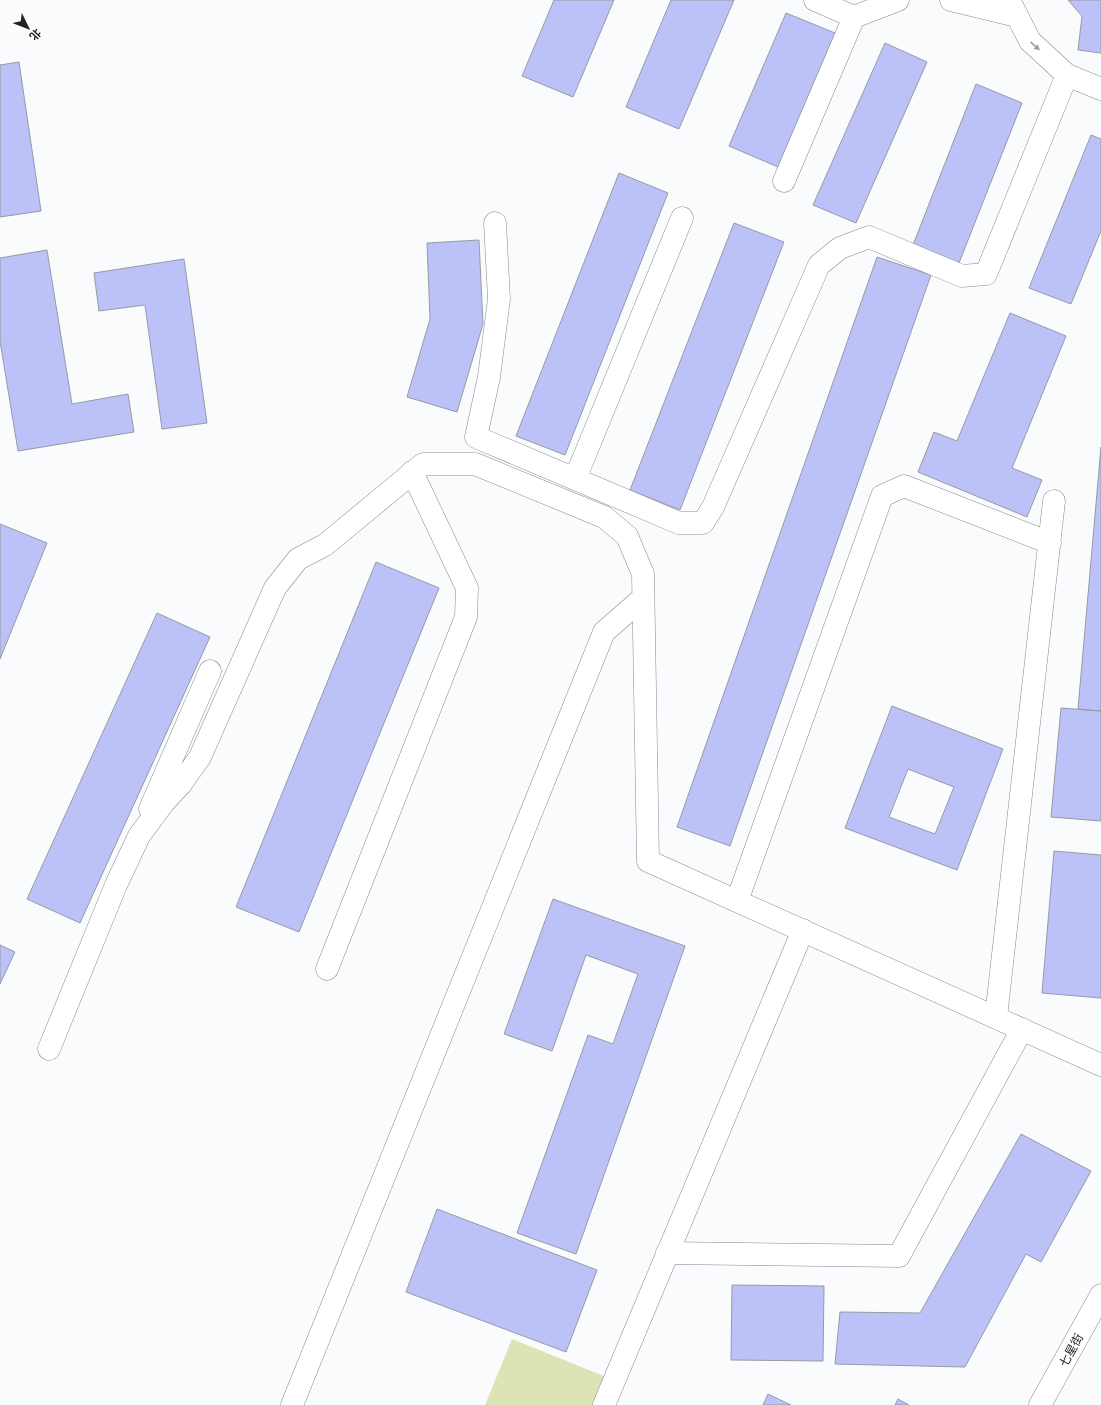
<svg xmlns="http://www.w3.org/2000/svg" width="1101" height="1405" font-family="Quicksand,'Noto Sans SC',sans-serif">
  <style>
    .green { fill: #dce3b5 }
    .building { fill: #bcc2f8; stroke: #9899a4; fill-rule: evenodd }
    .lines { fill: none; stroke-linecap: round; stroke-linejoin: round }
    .minor-casing { stroke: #878892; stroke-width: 23 }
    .minor { stroke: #fff; stroke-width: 22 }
    .oneway { fill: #9c9c9e }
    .labels { text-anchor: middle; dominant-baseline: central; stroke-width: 3; stroke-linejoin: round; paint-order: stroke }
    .street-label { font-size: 12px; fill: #222227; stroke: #fff }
  </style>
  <rect width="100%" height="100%" fill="#fafbfd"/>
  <path class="green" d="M512,1339L606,1377L594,1405H485Z"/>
  <path class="building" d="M554,0H614L573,97L522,76Z
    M671,0H734L679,129L626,107Z
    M1068,0H1101V53L1078,50L1082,16Z
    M786,13L835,33L778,167L729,146Z
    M885,43L927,62L856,223L813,205Z
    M19,62L41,211L0,217V65Z
    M976,84L1022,103L959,263L913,245Z
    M1091,135L1101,139V231L1071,304L1029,288Z
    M619,173L668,193L565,455L516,436Z
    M734,223L784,242L680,510L630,490Z
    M479,240L483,324L457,412L407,397L430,319L427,243Z
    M47,250L72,404L128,394L134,432L18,451L0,341V258Z
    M877,257L931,275L730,846L677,827Z
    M184,259L207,423L162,429L145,305L99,311L94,273Z
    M1010,313L1066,336L1012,468L1042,480L1027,517L918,472L934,432L957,441Z
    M1101,447V711L1078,709Z
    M0,524L47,543L0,659Z
    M376,562L439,588L299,932L236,907Z
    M157,613L210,637L80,923L27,899Z
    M892,706L1003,749L957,870L845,828ZM908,769L954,787L935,834L889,817Z
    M1061,708L1101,711V821L1051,817Z
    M1054,851L1101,855V998L1042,993Z
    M553,899L685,946L576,1254L517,1233L588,1035L613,1044L638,974L586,955L552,1051L504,1034Z
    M0,945L15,952L0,984Z
    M1021,1134L1091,1171L1041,1262L1026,1254L965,1367L835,1364L840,1312L920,1313Z
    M437,1209L597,1270L566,1352L406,1292Z
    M732,1285L824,1286L823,1361L731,1360Z
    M768,1394L791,1405H763Z
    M898,1399L909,1405H895Z"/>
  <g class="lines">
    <defs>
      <path id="minor" d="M815,0L854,17
        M951,0L1017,16
        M1009,0L1030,41L1067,75L1101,89
        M784,181L854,17L898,0
        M495,223L499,299L489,377L476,437L679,523H703L713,507L819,265L840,248L869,237L962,276L986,274L1067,75
        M575,479L682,218
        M150,809L210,671
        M737,901L882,496L904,486L1050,543
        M327,969L466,617L467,588L412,472
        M996,1017L1054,501
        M49,1049L116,885L139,836L164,802L181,784L200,757L275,588L298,559L325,545L423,464H475L604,517L627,536L643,574L648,861L1101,1065
        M667,1253L899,1256L1022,1029
        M292,1405L604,632L643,598
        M604,1405L803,930
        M1040,1405L1101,1295"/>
    </defs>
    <use href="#minor" class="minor-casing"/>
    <use href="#minor" class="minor"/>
  </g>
  <defs><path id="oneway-solid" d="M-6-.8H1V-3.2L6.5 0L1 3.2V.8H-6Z"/></defs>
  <use class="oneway" href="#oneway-solid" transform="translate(1035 46) rotate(42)"/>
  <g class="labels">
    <g class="street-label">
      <text transform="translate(1071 1350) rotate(-61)">七星街</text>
    </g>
  </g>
  <g transform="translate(28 28) rotate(133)" stroke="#ffffff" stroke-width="3" paint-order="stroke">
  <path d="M0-3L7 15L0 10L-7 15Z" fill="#222227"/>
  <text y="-6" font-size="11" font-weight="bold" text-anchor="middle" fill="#222227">北</text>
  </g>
</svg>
